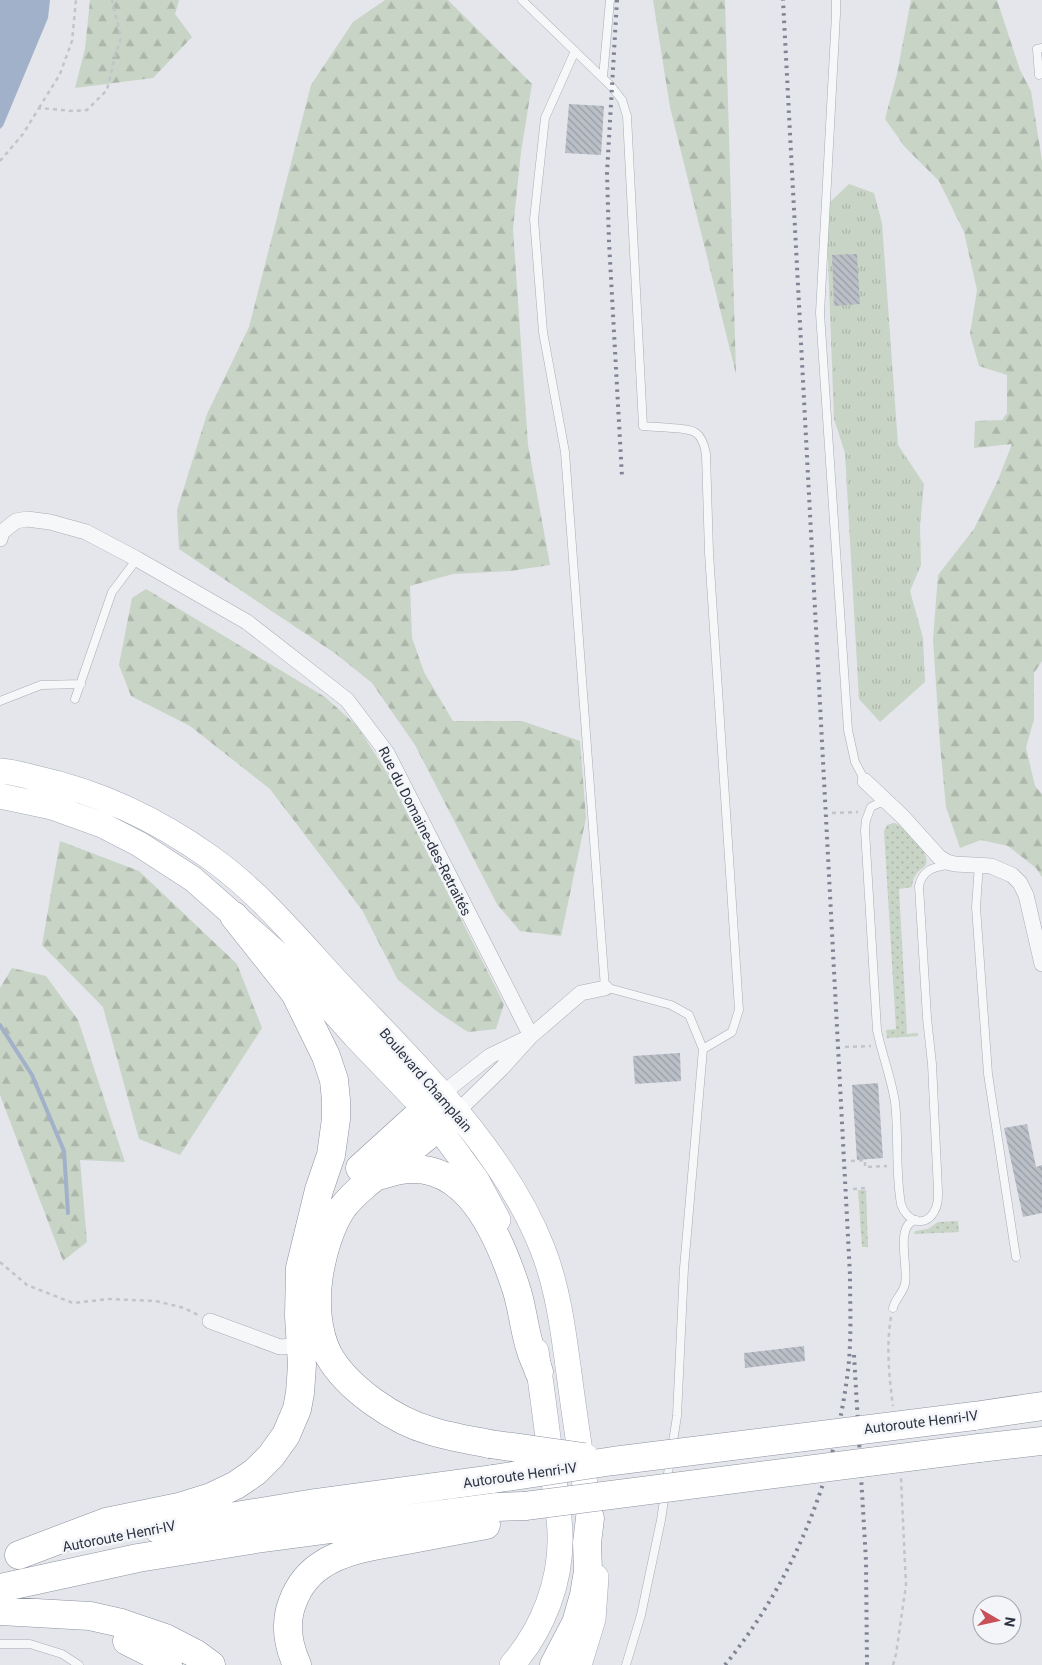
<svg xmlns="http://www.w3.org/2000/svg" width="1042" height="1665" font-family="Roboto,sans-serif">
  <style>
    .grass { fill: url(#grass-dots) }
    .forest { fill: url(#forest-firs) }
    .park { fill: url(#park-tufts) }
    .water { fill: #a1b1c9 }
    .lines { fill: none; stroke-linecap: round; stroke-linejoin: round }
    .stream { stroke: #a1b1c9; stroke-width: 4 }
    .building { fill: url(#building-back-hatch) }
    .service-casing { stroke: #a9acb5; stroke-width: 9 }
    .minor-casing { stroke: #a9acb5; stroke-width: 16 }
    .primary-casing { stroke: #a3a9b6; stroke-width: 26 }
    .motorway-casing { stroke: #8c92a1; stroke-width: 29 }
    .path { stroke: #c1c4c9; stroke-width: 2.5; stroke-dasharray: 4 4; stroke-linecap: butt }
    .service { stroke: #f6f7f9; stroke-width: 8 }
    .minor { stroke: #f6f7f9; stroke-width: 15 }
    .primary { stroke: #fff; stroke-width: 25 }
    .motorway { stroke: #fff; stroke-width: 28 }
    .rail { stroke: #7e8494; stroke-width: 4; stroke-dasharray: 2.5 5; stroke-linecap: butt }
    .motorway-bridge-casing { stroke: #8c92a1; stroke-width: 29; stroke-linecap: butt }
    .motorway-bridge { stroke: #fff; stroke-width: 28 }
    .labels { text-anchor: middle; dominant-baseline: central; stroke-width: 5; stroke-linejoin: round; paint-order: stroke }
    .street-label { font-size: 14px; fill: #2c3242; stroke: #f3f5f8 }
  </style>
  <defs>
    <pattern id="grass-dots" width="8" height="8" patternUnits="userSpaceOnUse" patternTransform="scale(1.25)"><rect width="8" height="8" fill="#c8d4c5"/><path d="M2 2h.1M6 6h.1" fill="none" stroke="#acb6aa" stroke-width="1.8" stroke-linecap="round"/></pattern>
    <pattern id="forest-firs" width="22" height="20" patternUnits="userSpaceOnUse" patternTransform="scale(1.25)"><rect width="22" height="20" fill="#c8d4c5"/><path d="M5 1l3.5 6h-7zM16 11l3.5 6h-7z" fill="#acb6aa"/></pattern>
    <pattern id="park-tufts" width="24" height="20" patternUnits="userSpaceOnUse" patternTransform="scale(1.25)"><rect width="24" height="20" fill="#c8d4c5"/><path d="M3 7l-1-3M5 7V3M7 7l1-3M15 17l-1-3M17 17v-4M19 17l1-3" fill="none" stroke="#acb6aa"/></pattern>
    <pattern id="building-back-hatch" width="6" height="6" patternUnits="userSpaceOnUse" patternTransform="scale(1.25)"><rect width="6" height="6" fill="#bbbfc7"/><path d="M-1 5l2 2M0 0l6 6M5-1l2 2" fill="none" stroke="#989ca3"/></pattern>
  </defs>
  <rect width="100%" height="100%" fill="#e4e6eb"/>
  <path class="grass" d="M894,823C904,825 931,853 926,864C925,867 922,868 920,870C915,874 912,881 912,887L899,889L907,1034L918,1033V1036L887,1038L886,1030L896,1029L884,831L887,825Z
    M858,1190H866L868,1247H862Z
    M958,1221L959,1232L915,1234L914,1233L915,1231L928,1229L938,1222Z"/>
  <path class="forest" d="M90,0H179L175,14L192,37L153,78L75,88L85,49Z
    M385,0H448L532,84L521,152L513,229L528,445L550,565L510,571L453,574L410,586L412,638L424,672L453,721H522L580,741L586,818L561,936L520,931L497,904L415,745L372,683L336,654L179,549L177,510L207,414L249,327L311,85L353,22Z
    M653,0H725L736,374L670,107Z
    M911,0H997L1020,70L1031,91L1042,161V661L1034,673V719L1026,748L1035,786L1042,794V877L1036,868L1008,846L981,840L960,848L946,807L940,744L933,640L938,575L974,529L998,480L1012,444L974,448L975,421L1002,420L1007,413V375L979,366L970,334L977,290L964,232L939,181L905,147L885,119L897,74Z
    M146,589L325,697L357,726L386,771L504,1004L496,1029L468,1032L439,1013L398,980L362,910L270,789L190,726L131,696L119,665L132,598Z
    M60,841L139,871L237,964L262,1028L180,1155L139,1139L103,1007L42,945Z
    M12,968L46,976L78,1020L125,1162L80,1160L87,1242L63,1261L0,1095V988Z"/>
  <path class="park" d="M849,184L874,193L882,223L898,445L924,484L920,526L921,565L910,591L923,638L925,682L880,722L859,699L845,453L834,419L826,206Z"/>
  <path class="water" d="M0,0H50L48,18L3,126L0,129Z"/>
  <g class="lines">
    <path class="stream" d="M0,1025L32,1075L64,1151L68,1213"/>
  </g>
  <path class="building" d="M569,104L604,106L601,155L565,153Z
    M857,254L860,304L834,306L832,255Z
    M680,1053L681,1081L635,1084L633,1056Z
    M878,1083L883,1158L857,1160L852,1085Z
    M1027,1124L1036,1167L1042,1165V1213L1023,1217L1004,1128Z
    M804,1346L805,1361L745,1368L744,1353Z"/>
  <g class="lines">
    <defs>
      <path id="service" d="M522,0L611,86L622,100L627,116L643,426C653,427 662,427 672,428C694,429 702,431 706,454L709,553L739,1010L732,1032L703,1049
        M836,0V14L820,313L848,730L855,762L865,781
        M575,51L545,118L534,219L543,332L565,452L605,988L612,989L671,1005L689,1015L703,1049L684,1268L677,1416L672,1448
        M1039,75L1037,49L1042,48
        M603,77L610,0
        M75,699L112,592L137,559
        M0,701L41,685L81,684
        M886,804L879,803L871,807L866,820L865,830L877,1030C882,1055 891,1077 895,1102C899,1136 895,1170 901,1204C906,1220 924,1229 934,1212C938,1205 938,1199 938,1191L932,1064L927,1018L919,886C922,870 934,867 947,865
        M979,864L976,907L988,1074L1016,1257
        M893,1308C895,1299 903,1293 905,1284C909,1267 894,1225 916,1220
        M0,1644H30L62,1654L79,1665
        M626,1665L641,1615L661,1520L670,1460"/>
      <path id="minor" d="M0,539L2,532L16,521L27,519L50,522L86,532L137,559L247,622L347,700L387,753L531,1036
        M865,781L903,817L939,857L947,862L955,864L991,866L1012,875L1020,883L1026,895L1042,964
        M442,1094L490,1056L523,1040
        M457,1112L502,1068L531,1036L581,993L605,988
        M210,1321L280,1347L306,1345"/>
      <path id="primary" d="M0,771C12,772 24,775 35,778C99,792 158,820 211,858C260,893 298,940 339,984C413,1063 503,1147 543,1250C559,1291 564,1337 570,1381C576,1426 583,1472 590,1518
        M0,796L52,807L102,825L139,844L193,879L296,970L355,1036L425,1109L476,1179L498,1220
        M512,1665C543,1629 562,1581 560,1532C559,1508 554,1484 551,1461C546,1424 542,1387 536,1351
        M579,1665L593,1619L596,1577"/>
      <path id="motorway" d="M439,1127C422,1140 405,1154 388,1167C372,1179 356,1191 343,1207C330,1226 323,1252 319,1274C315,1300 316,1332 329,1356C348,1389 395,1421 431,1431C450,1437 470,1440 490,1444
        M360,1168L425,1109
        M382,1175C460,1146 496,1227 516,1288C523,1309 524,1331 531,1351C533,1358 537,1365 539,1372
        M974,1416L1042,1406
        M979,1448L1042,1441
        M158,1529L315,1503L493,1479
        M19,1555L106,1522L179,1507L211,1497L236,1485L255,1472L271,1456L286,1435L297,1409L300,1393L302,1365L299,1316L300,1268L319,1190L331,1155L336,1119V1100L334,1080L326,1056L295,993L234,916
        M0,1588L138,1558L262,1538L497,1507L525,1506
        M0,1611L90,1616L121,1623L165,1638L196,1654L211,1665
        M127,1641L159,1657L168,1665
        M297,1665C289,1647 285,1629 290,1610C295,1592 304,1577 320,1566C344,1549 379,1545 407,1540C433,1535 460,1530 486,1525
        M554,1665L576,1623L584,1595L588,1571L587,1543L590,1518"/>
    </defs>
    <use href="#service" class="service-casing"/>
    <use href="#minor" class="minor-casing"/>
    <use href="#primary" class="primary-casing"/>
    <use href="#motorway" class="motorway-casing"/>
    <path class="path" d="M39,108L60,74L72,41L76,0
      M0,161L23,134L39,108L73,111L87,110L107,90L115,56L121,38L112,0
      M832,813L858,812
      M845,1047L871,1046
      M851,1161L865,1160V1167L887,1166
      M853,1189L865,1188L868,1191
      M0,1262L27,1285L73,1303L109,1299L156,1301L184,1308L198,1315
      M891,1317C886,1346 889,1376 893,1406
      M893,1665L896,1654L906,1585L901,1478"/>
    <use href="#service" class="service"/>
    <use href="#minor" class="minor"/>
    <use href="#primary" class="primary"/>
    <use href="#motorway" class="motorway"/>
    <path class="rail" d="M617,0L607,173L609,242L622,477
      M854,1355L866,1561L867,1665
      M725,1665C792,1582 833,1483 847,1378C852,1344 850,1309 850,1275L783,0"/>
    <defs>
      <path id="motorway-bridge" d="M490,1444L584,1457
        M493,1479L613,1461L974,1416
        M525,1506L979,1448"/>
    </defs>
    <use href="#motorway-bridge" class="motorway-bridge-casing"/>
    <use href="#motorway-bridge" class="motorway-bridge"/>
  </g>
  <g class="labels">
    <g class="street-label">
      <text transform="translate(425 831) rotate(63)">Rue du Domaine-des-Retraités</text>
      <text transform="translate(426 1080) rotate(49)">Boulevard Champlain</text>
      <text transform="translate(921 1422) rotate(-7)">Autoroute Henri-IV</text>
      <text transform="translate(520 1475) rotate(-8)">Autoroute Henri-IV</text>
      <text transform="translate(119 1536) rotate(-11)">Autoroute Henri-IV</text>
    </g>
  </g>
  <g transform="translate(997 1620) rotate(99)"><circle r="24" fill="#f3f5f8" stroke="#a3a7af"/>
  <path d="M0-4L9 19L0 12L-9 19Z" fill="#c85158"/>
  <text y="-8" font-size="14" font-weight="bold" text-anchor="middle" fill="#2c3242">N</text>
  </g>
</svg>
